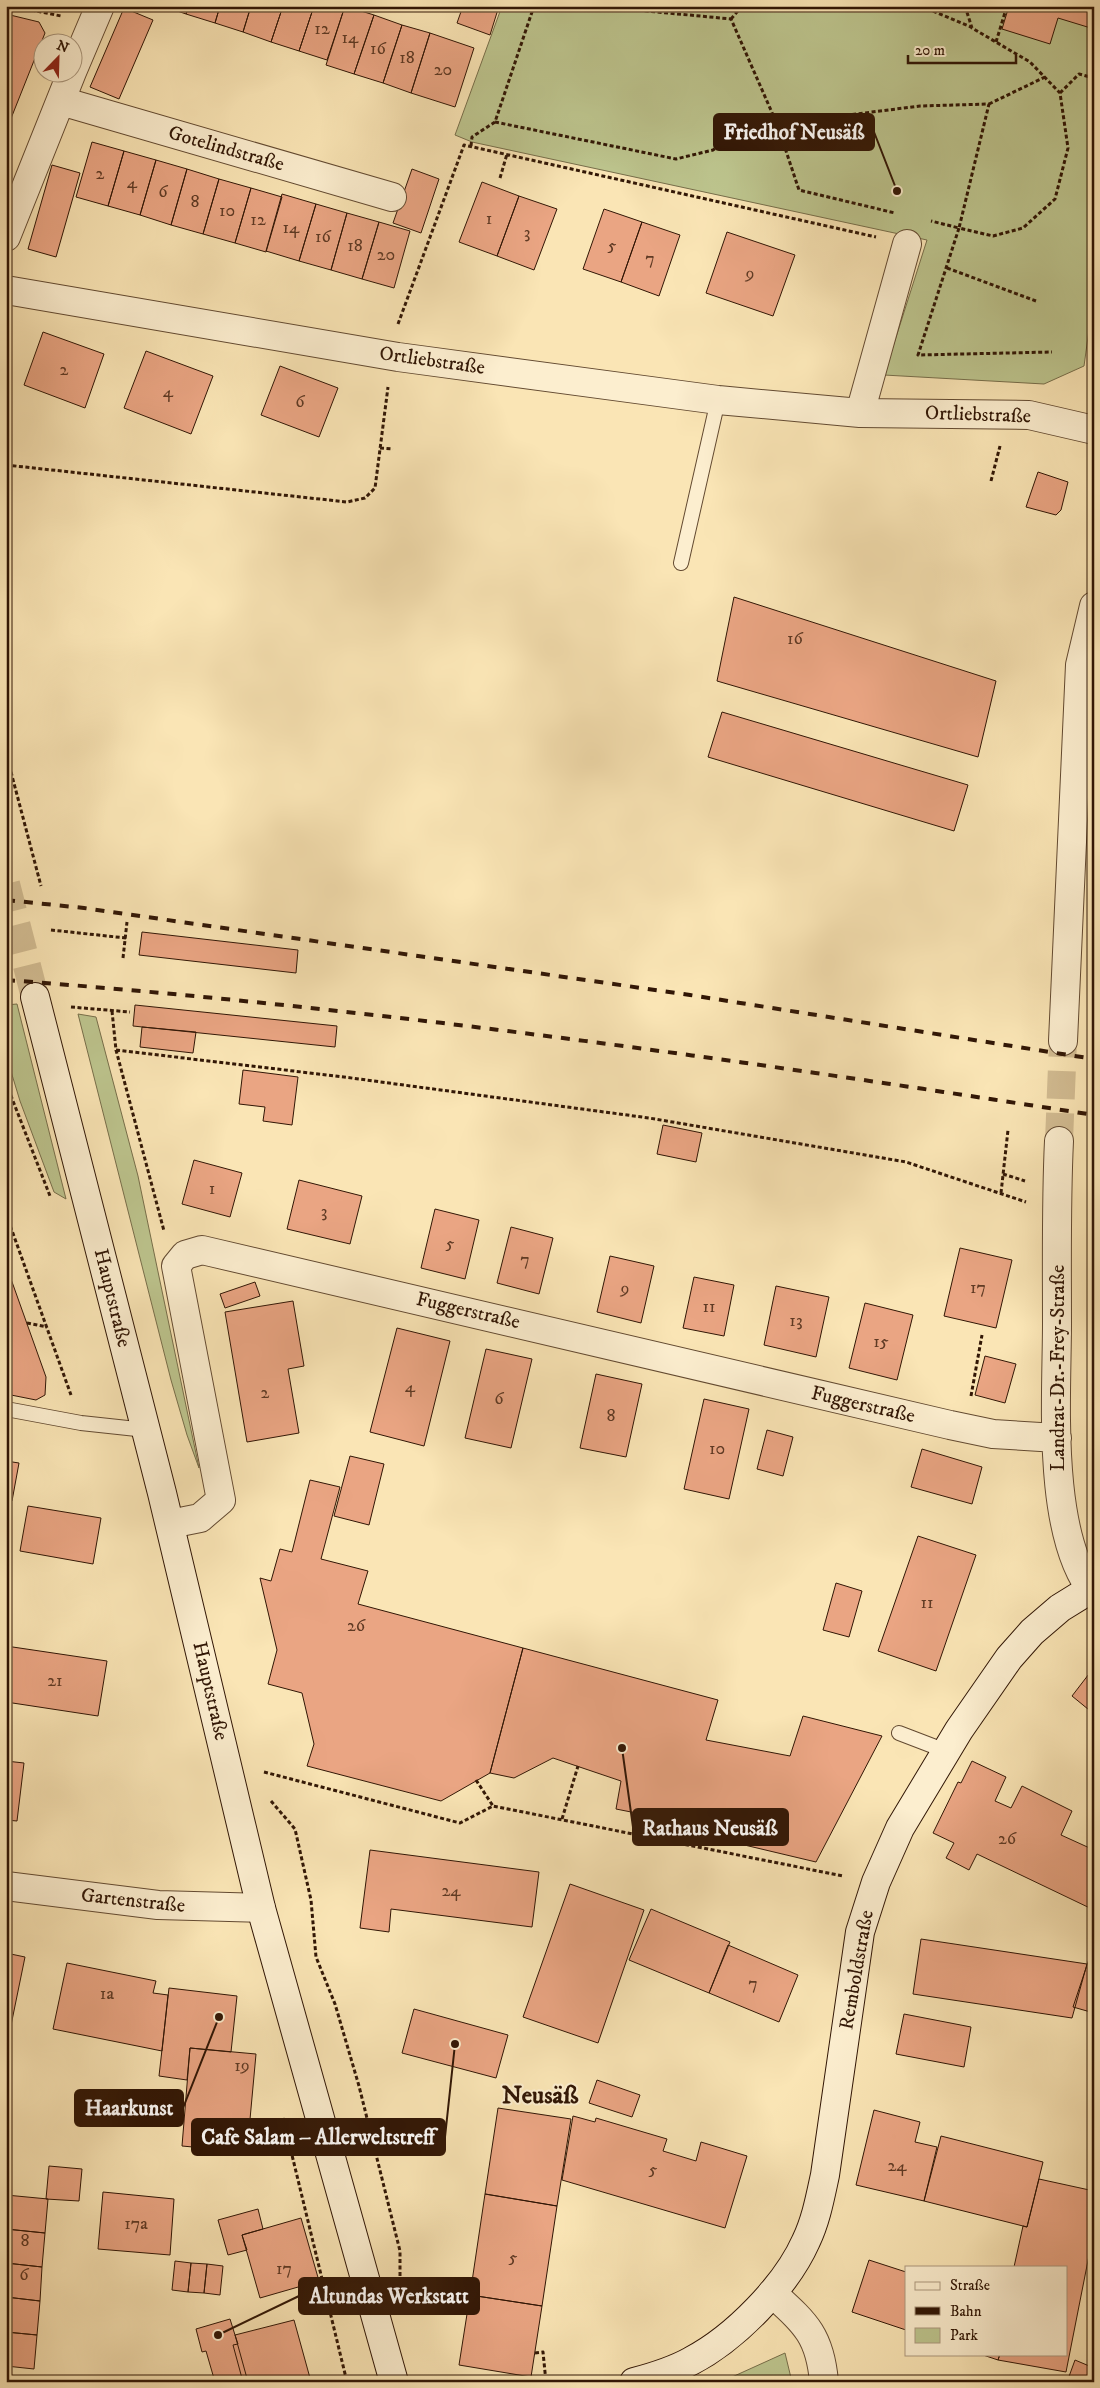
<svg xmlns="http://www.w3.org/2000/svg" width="1100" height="2388" font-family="'IM FELL DW Pica',serif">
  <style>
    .green { fill: #bdc58e; stroke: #776e4a }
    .building { fill: #eaa583; stroke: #311605 }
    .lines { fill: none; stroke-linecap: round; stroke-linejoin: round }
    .street-tunnel { stroke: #d2bc92; stroke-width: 28; stroke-dasharray: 28 14; stroke-linecap: butt }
    .secondary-tunnel { stroke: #d2bc92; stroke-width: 28; stroke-dasharray: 28 14; stroke-linecap: butt }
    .lane-casing { stroke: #634a31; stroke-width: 16 }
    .street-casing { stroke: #634a31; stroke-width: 30 }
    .secondary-casing { stroke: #311605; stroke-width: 30 }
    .path { stroke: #311605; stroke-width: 3; stroke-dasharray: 4 2.5; stroke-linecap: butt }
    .lane { stroke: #fceecf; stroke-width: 14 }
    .street { stroke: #fceecf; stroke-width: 28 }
    .secondary { stroke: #fceecf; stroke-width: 28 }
    .rail { stroke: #311605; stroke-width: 4; stroke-dasharray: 9 9; stroke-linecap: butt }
    .labels { text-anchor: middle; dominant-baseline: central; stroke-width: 4; stroke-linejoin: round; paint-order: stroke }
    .number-label { font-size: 18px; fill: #5f3a24 }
    .street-label { font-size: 20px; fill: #311605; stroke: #fceecf }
    .district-label { font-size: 25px; font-weight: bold; fill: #311605; stroke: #fceecf }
    .leader { fill: none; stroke: #311605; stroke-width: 2 }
    .callout-dot { fill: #311605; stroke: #fceecf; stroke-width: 2 }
    .callout { fill: #311605; stroke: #311605; stroke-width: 2 }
    .callout-label { font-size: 21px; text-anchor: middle; font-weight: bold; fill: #fff }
  </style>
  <rect width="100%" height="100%" fill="#fae5b5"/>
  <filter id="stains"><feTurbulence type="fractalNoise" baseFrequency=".004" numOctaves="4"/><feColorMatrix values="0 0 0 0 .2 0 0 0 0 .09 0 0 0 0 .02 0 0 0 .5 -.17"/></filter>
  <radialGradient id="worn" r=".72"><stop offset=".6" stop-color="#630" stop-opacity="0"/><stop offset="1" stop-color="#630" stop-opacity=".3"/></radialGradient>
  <path class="green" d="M502,6H1094V293L1084,366L1044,384L884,375L927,240L472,142L455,135Z
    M17,1004L66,1199L54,1192L20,1101L6,1055V1005Z
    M78,1014L96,1017L138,1176L199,1468L187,1435L171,1380Z
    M785,2353L792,2382H721Z"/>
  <path class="building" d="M163,6H189L186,14Z
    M189,6H220L215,23L186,14Z
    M220,6H251L243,32L215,23Z
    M251,6H283L271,42L243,32Z
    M283,6H314L299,51L271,42Z
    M314,6H345L327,60L299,51Z
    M345,6L374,15L354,74L326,65Z
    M463,6H499L490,35L457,23Z
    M1009,6H1094V29L1058,18L1050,44L1002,29Z
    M124,8L153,20L119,99L90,87Z
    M6,14L39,22L45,33L6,131Z
    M374,15L402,25L383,83L354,74Z
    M402,25L430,33L411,93L383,83Z
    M430,33L474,48L455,107L411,93Z
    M92,142L124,151L108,206L76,197Z
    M124,151L156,160L140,215L108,206Z
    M156,160L187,169L171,225L140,215Z
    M52,165L80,173L56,257L28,249Z
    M187,169L219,179L203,234L171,225Z
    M412,169L439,179L421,233L393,223Z
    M219,179L251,188L235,243L203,234Z
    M482,182L519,196L497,256L459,242Z
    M251,188L282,197L266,252L235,243Z
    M282,194L316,204L299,261L266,251Z
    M519,196L557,209L534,270L497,256Z
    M316,204L347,213L331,270L299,261Z
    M604,209L642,222L621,282L583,269Z
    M347,213L379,222L362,279L331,270Z
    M379,222L410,231L394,288L362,279Z
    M642,222L680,235L659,296L621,282Z
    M727,232L795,255L773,316L706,293Z
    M43,332L104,354L85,408L24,385Z
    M146,351L213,376L191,434L124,408Z
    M280,366L338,388L319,437L261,415Z
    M1038,472L1068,482L1061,510L1056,515L1026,507Z
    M734,597L996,681L978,757L717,681Z
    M722,712L968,785L954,831L708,757Z
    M142,932L298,950L296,973L139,955Z
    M135,1005L337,1026L335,1047L133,1026Z
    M142,1027L196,1032L193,1053L140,1047Z
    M243,1070L298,1077L292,1125L263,1121L265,1107L239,1104Z
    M663,1125L702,1133L696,1162L657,1154Z
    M194,1160L242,1173L230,1217L182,1204Z
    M299,1180L362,1196L350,1244L287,1229Z
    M435,1209L479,1220L465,1279L421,1268Z
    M511,1227L553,1238L539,1294L497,1283Z
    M960,1248L1012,1260L996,1328L944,1316Z
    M610,1256L654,1266L641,1323L597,1312Z
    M6,1265L46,1377L45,1395L36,1400L6,1394Z
    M694,1277L734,1285L724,1336L683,1328Z
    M255,1282L260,1296L225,1308L220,1294Z
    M776,1286L829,1297L816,1357L764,1345Z
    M293,1301L304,1366L288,1369L299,1433L247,1442L225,1312Z
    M865,1303L913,1315L897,1380L849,1368Z
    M397,1328L450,1341L424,1446L370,1432Z
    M486,1349L532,1359L511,1448L465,1438Z
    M985,1356L1016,1364L1005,1403L975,1395Z
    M596,1374L642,1384L626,1457L580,1448Z
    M704,1399L749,1409L729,1499L684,1489Z
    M767,1430L793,1437L783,1476L757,1469Z
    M922,1449L982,1467L972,1504L911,1487Z
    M350,1456L384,1464L369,1525L334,1516Z
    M6,1461L19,1463L12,1501L6,1500Z
    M310,1480L340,1487L321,1559L368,1571L358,1604L523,1648L490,1773L441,1801L307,1766L314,1744L302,1693L268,1684L277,1650L260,1578L271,1581L280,1549L292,1552Z
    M28,1506L101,1518L93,1564L20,1551Z
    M918,1536L976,1555L936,1671L878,1651Z
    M836,1583L862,1591L849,1637L823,1630Z
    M6,1646L107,1661L98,1716L6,1702Z
    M523,1648L718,1700L706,1740L790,1756L803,1716L882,1736L816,1862L736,1843L737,1833L616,1809L621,1781L553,1758L514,1778L490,1773Z
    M1092,1670L1094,1672V1714L1072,1696Z
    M6,1761L24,1763L17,1821L6,1820Z
    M972,1761L1006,1777L995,1801L1011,1808L1022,1786L1072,1811L1061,1835L1094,1850V1910L977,1854L969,1870L946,1858L954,1843L933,1833L958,1782L961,1783Z
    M370,1850L539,1872L532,1927L391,1909L389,1932L360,1928Z
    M570,1884L644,1910L598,2043L523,2017Z
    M651,1909L730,1942L709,1993L629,1960Z
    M921,1939L1087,1964L1072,2018L913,1994Z
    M1094,1944V2013L1073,2007Z
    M728,1945L798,1975L779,2022L709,1993Z
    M6,1953L25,1957L8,2040H6Z
    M67,1963L156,1981L153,1993L168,1995L162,2051L53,2029Z
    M169,1988L237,1996L231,2052L190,2048L187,2080L159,2076Z
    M414,2009L508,2035L496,2078L402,2053Z
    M904,2014L971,2027L964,2067L896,2054Z
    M190,2048L256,2054L247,2152L182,2146Z
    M597,2080L640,2095L632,2117L589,2103Z
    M498,2108L571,2119L557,2206L485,2194Z
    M874,2110L920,2122L915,2142L937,2147L924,2201L856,2185Z
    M573,2116L595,2122L596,2118L667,2139L663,2151L696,2161L701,2142L747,2156L725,2228L562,2180Z
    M941,2136L1043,2162L1027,2227L924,2201Z
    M49,2166L82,2169L79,2201L46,2199Z
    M1039,2179L1094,2191V2230L1066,2372L998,2360L1000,2354H1066V2267H1014L1023,2226L1027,2227Z
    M103,2192L174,2199L170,2255L98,2249Z
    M485,2194L557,2206L542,2306L470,2295Z
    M6,2195L48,2199L45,2233L6,2229Z
    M258,2209L263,2229L242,2235L247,2250L228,2255L218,2220Z
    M301,2218L319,2281L260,2298L242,2235Z
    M6,2229L45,2233L42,2267L6,2263Z
    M869,2260L906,2272V2330L852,2312Z
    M175,2261L191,2263L188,2292L172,2290Z
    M6,2263L42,2267L40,2301L6,2297Z
    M191,2263L207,2264L204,2293L188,2292Z
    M207,2264L223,2266L220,2295L204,2293Z
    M470,2295L542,2306L531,2377L459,2365Z
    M6,2297L40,2301L37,2335L6,2332Z
    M230,2319L235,2335L248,2382H215L206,2351L202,2352L196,2329Z
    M294,2320L310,2378L294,2382H243L233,2345L238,2344L235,2335Z
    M6,2332L37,2335L34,2369L6,2366Z
    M980,2354H1000L998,2360Z
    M1075,2360L1094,2368V2382H1067Z"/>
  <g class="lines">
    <path class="street-tunnel" d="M1059,1141L1063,1041"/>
    <path class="secondary-tunnel" d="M6,884L35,997"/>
    <defs>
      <path id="lane" d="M681,563L718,400
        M6,1409L81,1423L146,1430
        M899,1733L946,1751"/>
      <path id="street" d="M72,72L100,6
        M61,101L392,197
        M6,237L72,72
        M6,290L398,357L718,400L860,413L1029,415L1094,430
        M860,413L907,244
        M1063,1041L1080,665L1094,606
        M1059,1141C1056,1202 1057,1262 1057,1323C1057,1395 1046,1535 1094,1593
        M170,1524L200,1518L221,1500L176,1266L185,1255L202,1250L950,1425L993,1434L1057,1438
        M6,1886L158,1905L261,1908
        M772,2293C805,2323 820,2335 824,2382"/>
      <path id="secondary" d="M35,997L162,1493L261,1908L394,2382
        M634,2382C653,2377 673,2371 691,2361C735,2338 786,2286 806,2241C816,2220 820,2198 825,2175L860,1932L876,1882L900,1828L959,1730L1009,1658L1032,1632L1060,1608L1094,1587"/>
    </defs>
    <use href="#lane" class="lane-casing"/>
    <use href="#street" class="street-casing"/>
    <use href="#secondary" class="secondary-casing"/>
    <path class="path" d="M12,6L61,16
      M626,6L636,10L731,19L777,124L799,190L895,213
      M921,6L971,27
      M965,6L972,28L1030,62L1060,93L1068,148L1055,199L1023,228L993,236L959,228L918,355L1052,352
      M731,19L742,6
      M996,42L1007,6
      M1060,93L1079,74L1094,78
      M989,104L1045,77
      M495,122L676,159L713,150L749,125L777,124L920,106L989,104L959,228L931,221
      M471,146L472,137L495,122L534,6
      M500,178L507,154
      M947,268L1036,301
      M398,324L464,145L876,237
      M380,448L393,449
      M6,465L347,502L365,498L375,488L388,387
      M991,481L1000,446
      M6,753L41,886
      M51,930L126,938
      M123,958L127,922
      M71,1007L130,1012
      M112,1011L116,1050L164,1231
      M116,1050L344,1077L649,1118L906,1162L1026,1202
      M6,1083L50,1196
      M1003,1174L1025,1181
      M1001,1193L1008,1130
      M6,1214L71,1395
      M27,1323L47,1327
      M971,1396L982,1335
      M264,1772L460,1823L493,1806L843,1876
      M476,1780L493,1806
      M271,1801L295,1829L311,1900L316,1957L335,2004L359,2086L400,2251V2277
      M562,1819L578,1766
      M283,2118L347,2382
      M535,2353L543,2352L546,2382"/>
    <use href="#lane" class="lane"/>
    <use href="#street" class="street"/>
    <use href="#secondary" class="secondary"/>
    <path class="rail" d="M6,900L84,908L690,995L1094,1059
      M6,980C371,1007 733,1059 1094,1115"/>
  </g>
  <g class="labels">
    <g class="number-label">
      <text x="322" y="29">12</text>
      <text x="350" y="38">14</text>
      <text x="378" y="49">16</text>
      <text x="407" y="58">18</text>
      <text x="443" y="70">20</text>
      <text x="100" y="174">2</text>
      <text x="132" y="183">4</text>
      <text x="163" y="192">6</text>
      <text x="195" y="202">8</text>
      <text x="227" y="211">10</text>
      <text x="489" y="219">1</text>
      <text x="258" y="220">12</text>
      <text x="291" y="228">14</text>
      <text x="527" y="233">3</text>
      <text x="323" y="237">16</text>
      <text x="355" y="246">18</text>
      <text x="612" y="246">5</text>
      <text x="386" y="255">20</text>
      <text x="650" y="259">7</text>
      <text x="750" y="274">9</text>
      <text x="64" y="370">2</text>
      <text x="168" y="392">4</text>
      <text x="300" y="402">6</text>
      <text x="795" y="639">16</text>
      <text x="212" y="1189">1</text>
      <text x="324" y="1212">3</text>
      <text x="450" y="1244">5</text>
      <text x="525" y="1260">7</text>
      <text x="978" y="1288">17</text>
      <text x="625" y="1289">9</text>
      <text x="709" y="1307">11</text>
      <text x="796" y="1321">13</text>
      <text x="881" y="1342">15</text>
      <text x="410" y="1387">4</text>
      <text x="265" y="1393">2</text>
      <text x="499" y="1399">6</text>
      <text x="611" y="1416">8</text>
      <text x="717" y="1449">10</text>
      <text x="927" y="1603">11</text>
      <text x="356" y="1626">26</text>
      <text x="55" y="1681">21</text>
      <text x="1007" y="1839">26</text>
      <text x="451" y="1891">24</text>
      <text x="753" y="1984">7</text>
      <text x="107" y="1994">1a</text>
      <text x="242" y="2066">19</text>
      <text x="897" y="2166">24</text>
      <text x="653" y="2170">5</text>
      <text x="136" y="2224">17a</text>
      <text x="25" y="2241">8</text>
      <text x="513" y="2258">5</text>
      <text x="284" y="2269">17</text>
      <text x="24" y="2275">6</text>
    </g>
    <g class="street-label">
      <text transform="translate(226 149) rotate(16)">Gotelindstraße</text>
      <text transform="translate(432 361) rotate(8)">Ortliebstraße</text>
      <text transform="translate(978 415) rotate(2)">Ortliebstraße</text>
      <text transform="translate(112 1298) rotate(76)">Hauptstraße</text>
      <text transform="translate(468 1311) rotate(13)">Fuggerstraße</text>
      <text transform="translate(1058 1368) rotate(-90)">Landrat-Dr.-Frey-Straße</text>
      <text transform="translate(863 1405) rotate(13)">Fuggerstraße</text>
      <text transform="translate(210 1691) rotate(77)">Hauptstraße</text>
      <text transform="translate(133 1901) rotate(6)">Gartenstraße</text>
      <text transform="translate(857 1970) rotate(-80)">Remboldstraße</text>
    </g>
    <g class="district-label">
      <text x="540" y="2095">Neusäß</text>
    </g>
  </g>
  <path class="leader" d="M897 191L874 132M622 1748L633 1827M219 2017L183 2108M455 2044L445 2137M218 2335L299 2296"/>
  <g class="callout-dot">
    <circle cx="897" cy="191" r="5"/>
    <circle cx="622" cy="1748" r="5"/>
    <circle cx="219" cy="2017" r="5"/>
    <circle cx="455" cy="2044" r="5"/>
    <circle cx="218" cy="2335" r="5"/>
  </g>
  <g class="callout">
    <rect x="714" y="114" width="160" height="36" rx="5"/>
    <rect x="633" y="1809" width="155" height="36" rx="5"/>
    <rect x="75" y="2090" width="108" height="36" rx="5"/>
    <rect x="192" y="2119" width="253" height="36" rx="5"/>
    <rect x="299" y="2278" width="180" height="36" rx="5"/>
  </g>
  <g class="callout-label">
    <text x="794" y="139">Friedhof Neusäß</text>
    <text x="710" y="1835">Rathaus Neusäß</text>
    <text x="129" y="2115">Haarkunst</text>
    <text x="318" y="2144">Cafe Salam – Allerweltstreff</text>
    <text x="389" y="2303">Altundas Werkstatt</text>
  </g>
  <rect width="1100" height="2388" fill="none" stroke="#fae5b5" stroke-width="25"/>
  <rect x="8" y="8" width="1085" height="2373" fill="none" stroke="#311605" stroke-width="2.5"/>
  <rect x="12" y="12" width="1075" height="2363" fill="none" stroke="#311605"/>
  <rect x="905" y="2266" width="162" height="90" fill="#fceecf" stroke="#ab987e"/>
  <rect x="915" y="2282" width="25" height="8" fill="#fceecf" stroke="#ab987e"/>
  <text x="950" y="2290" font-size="15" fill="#311605">Straße</text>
  <rect x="915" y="2307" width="25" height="8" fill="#311605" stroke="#ab987e"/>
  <text x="950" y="2316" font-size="15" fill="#311605">Bahn</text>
  <rect x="915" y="2328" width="25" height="15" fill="#bdc58e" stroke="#ab987e"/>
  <text x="950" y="2340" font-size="15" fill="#311605">Park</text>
  <g transform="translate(58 58) rotate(23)"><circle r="24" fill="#fceecf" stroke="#ab987e"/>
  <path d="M0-4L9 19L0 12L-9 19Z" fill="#8f2418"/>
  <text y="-8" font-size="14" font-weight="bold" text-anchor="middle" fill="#311605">N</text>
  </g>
  <path d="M908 55v8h108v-8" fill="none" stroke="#311605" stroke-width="2.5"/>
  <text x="915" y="55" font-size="15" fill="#311605" stroke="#fceecf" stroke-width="4" paint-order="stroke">20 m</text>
  <rect width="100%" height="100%" filter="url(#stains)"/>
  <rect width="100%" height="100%" fill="url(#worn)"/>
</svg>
